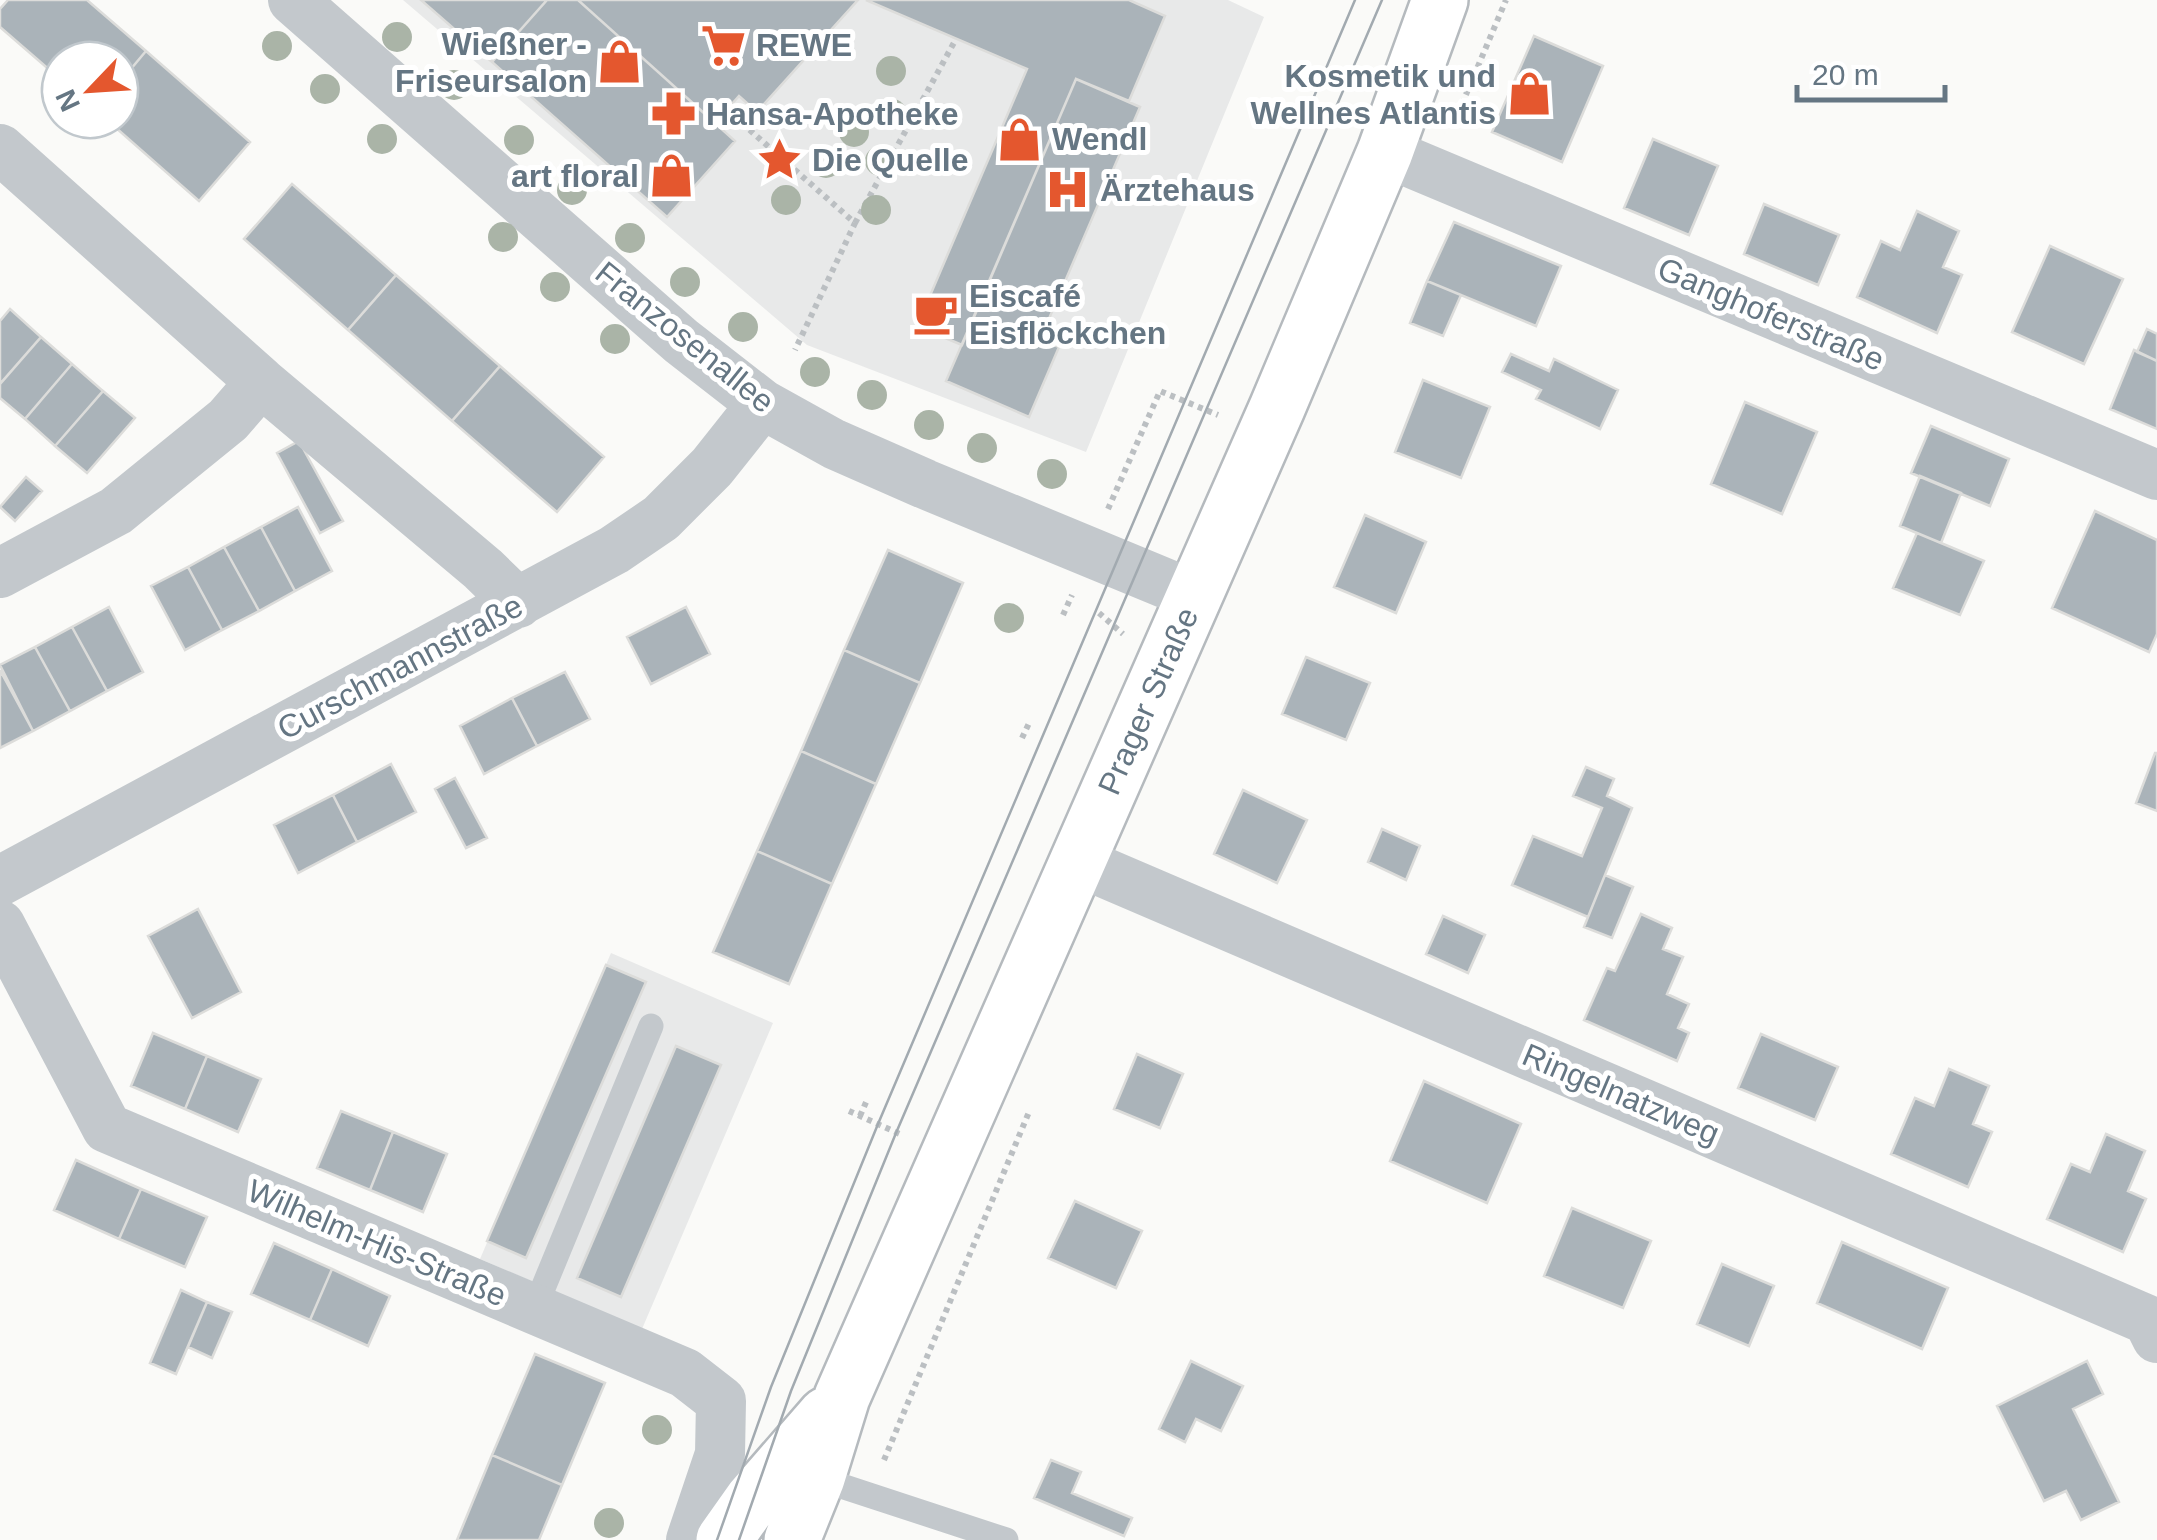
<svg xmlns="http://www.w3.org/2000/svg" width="2157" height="1540" font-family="Helvetica,sans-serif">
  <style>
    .built { fill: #e8e9e9 }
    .building { fill: #aab3b9; stroke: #dcdcda; stroke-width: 2.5 }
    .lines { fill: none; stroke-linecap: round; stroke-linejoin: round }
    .primary-casing { stroke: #b5babe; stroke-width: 60 }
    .path { stroke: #bbbfc2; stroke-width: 6; stroke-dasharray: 5 5; stroke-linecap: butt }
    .service { stroke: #c3c8cc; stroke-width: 25 }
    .minor { stroke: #c3c8cc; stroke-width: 50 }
    .primary { stroke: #fff; stroke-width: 55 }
    .tram { stroke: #a2aab0; stroke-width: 2.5 }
    .tree { fill: #aab4a7 }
    .labels { text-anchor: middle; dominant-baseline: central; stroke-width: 10; stroke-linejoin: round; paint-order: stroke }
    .poi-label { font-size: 32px; font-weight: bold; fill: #657683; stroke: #fff; text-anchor: start }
    .street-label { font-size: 32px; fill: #657683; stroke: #fff }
  </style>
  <rect width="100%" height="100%" fill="#fafaf8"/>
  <path class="built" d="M403,0H1228L1264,17L1086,452L807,345Z
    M611,953L773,1023L642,1329L480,1259Z"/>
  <path class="building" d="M8,0H87L146,51L120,82V60H60V79L0,27V9Z
    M421,0H547L492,62Z
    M547,0H578L735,141L667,217L492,62Z
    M578,0H858L757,112L739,96L715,123Z
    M866,0H1129L1165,16L1129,101L1076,79L962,345L917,326L1027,69Z
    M1534,36L1603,66L1562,162L1492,132Z
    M146,51L250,142L199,201L107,120H120V82Z
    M1076,79L1140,107L1045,328L1036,324L1032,336L1059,347L1029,417L946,381Z
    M1653,139L1718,166L1689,235L1624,208Z
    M292,184L396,275L348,330L244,239Z
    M1764,204L1839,235L1818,285L1744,254Z
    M1917,211L1959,231L1943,267L1962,275L1937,333L1857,297L1881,241L1900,250Z
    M1454,222L1561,266L1536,326L1427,281Z
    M2050,246L2123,279L2084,364L2012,332Z
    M396,275L500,366L452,421L348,330Z
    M1427,281L1461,295L1443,336L1410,323Z
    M10,309L41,337L0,384V321Z
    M2147,329L2157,334V361L2137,352Z
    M41,337L72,364L25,419L0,398V384Z
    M2134,350L2157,361V429L2110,409Z
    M1511,354L1549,371L1554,359L1618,390L1600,429L1536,399L1541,390L1502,372Z
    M72,364L103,391L55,446L25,419Z
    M500,366L604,457L557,512L452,421Z
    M1423,380L1490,407L1461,478L1395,452Z
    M103,391L135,418L87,473L55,446Z
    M1745,402L1817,432L1782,514L1711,484Z
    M1931,426L2009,459L1990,506L1911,473Z
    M299,441L343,521L320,533L277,453Z
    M1920,476L1961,493L1941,543L1900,526Z
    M26,477L42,491L15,521L0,507Z
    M298,507L332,571L295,591L261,527Z
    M2095,511L2157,540V634L2149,652L2052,608Z
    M1365,515L1426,542L1396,613L1334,587Z
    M261,527L295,591L259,611L224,547Z
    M1917,533L1984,561L1960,615L1893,588Z
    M224,547L259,611L222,630L188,567Z
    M888,550L963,583L920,683L844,650Z
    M188,567L222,630L185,650L151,586Z
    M109,607L143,672L107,691L72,627Z
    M686,607L710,654L651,684L627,637Z
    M72,627L107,691L70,711L35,647Z
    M35,647L70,711L33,731L0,665Z
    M844,650L920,683L876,784L801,751Z
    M1306,657L1370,683L1346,740L1282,714Z
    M0,670L33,731L0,748Z
    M565,672L590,719L537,746L512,698Z
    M512,698L537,746L484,774L460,726Z
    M801,751L876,784L832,884L757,851Z
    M2155,753H2157V811L2136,803Z
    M391,764L416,812L357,842L333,795Z
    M1586,767L1614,779L1607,796L1632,808L1588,917L1512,885L1533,836L1582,856L1602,808L1573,796Z
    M455,778L487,838L466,848L435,789Z
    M1243,790L1307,820L1277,883L1214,854Z
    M333,795L357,842L298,873L274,825Z
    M1382,829L1420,846L1406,880L1368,862Z
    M757,851L832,884L789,984L713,952Z
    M1605,875L1633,887L1612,938L1584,927Z
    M198,909L241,992L192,1018L148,936Z
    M1641,914L1672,928L1663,949L1683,957L1667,994L1689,1004L1678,1028L1689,1033L1677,1061L1584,1020L1607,968L1615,971Z
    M1443,916L1485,935L1468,973L1426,954Z
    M606,965L646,982L526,1258L487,1241Z
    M153,1033L207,1056L185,1109L131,1086Z
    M1761,1034L1838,1067L1815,1120L1738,1088Z
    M676,1046L721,1065L621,1297L577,1278Z
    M1137,1054L1183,1074L1160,1128L1114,1109Z
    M207,1056L261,1079L238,1132L185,1109Z
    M1949,1069L1989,1086L1973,1124L1992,1132L1968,1187L1891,1154L1915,1098L1934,1106Z
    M1424,1081L1521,1124L1487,1203L1390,1161Z
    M341,1111L393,1132L370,1190L317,1168Z
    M393,1132L447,1154L423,1212L370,1190Z
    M2106,1134L2145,1151L2128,1191L2146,1199L2123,1252L2047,1219L2071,1164L2090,1172Z
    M76,1160L141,1189L119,1239L54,1210Z
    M141,1189L207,1217L185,1267L119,1239Z
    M1075,1201L1142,1231L1116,1288L1048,1258Z
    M1572,1208L1651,1241L1623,1308L1544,1276Z
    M1842,1242L1948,1288L1922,1349L1817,1303Z
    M274,1243L332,1269L310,1320L251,1294Z
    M1722,1264L1774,1286L1749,1346L1697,1324Z
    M332,1269L390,1296L368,1346L310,1320Z
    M181,1290L207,1302L176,1374L150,1363Z
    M207,1302L232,1312L212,1358L188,1347Z
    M535,1354L605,1383L562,1485L492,1455Z
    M1191,1361L1243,1386L1221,1431L1196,1419L1185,1442L1159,1429Z
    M2087,1361L2103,1394L2073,1409L2119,1502L2081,1520L2066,1491L2044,1501L1997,1406Z
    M492,1455L562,1485L539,1540H457Z
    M1051,1460L1081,1472L1072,1493L1132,1518L1124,1536L1034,1498Z"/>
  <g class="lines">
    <defs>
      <path id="primary" d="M724,1540L753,1499L826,1415
        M792,1540L817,1478L842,1397L1277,408L1385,152L1440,0"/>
    </defs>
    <use href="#primary" class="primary-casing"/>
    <path class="path" d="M1462,104L1506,0
      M727,110L855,223L795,350
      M855,223L956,39
      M1108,509L1160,391L1218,415
      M1099,613L1123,634
      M1063,615L1072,595
      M1022,738L1030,721
      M849,1111L902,1135
      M860,1116L867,1100
      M884,1460L1029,1112"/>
    <path class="service" d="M534,1310L651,1026
      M817,1478L1006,1540"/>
    <path class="minor" d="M293,0L681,341L762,404L834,444L925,484L1196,596
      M0,149L261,382L483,569L518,603
      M1385,152L2157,475
      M0,573L116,511L228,420L261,382
      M1077,861L2148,1320L2157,1338
      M0,881L614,550L661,518L712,467L762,404
      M0,925L107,1128L685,1373L721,1401L720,1454L691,1540"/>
    <use href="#primary" class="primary"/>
    <path class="tram" d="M717,1540L771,1387L878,1124L1355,0
      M739,1540L791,1391L896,1133L1382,0"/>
  </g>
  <g class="tree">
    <circle cx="397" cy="37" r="15"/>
    <circle cx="277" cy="46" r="15"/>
    <circle cx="891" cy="71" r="15"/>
    <circle cx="454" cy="85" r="15"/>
    <circle cx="325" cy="89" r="15"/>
    <circle cx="892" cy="114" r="15"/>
    <circle cx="854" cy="132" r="15"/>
    <circle cx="382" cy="139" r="15"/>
    <circle cx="519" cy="140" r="15"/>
    <circle cx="880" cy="161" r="15"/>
    <circle cx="826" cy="163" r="15"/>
    <circle cx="572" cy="190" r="15"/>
    <circle cx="786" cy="200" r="15"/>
    <circle cx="876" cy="210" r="15"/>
    <circle cx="503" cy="237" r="15"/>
    <circle cx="630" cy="238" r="15"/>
    <circle cx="685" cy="282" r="15"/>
    <circle cx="555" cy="287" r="15"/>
    <circle cx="743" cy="327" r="15"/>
    <circle cx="615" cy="339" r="15"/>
    <circle cx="815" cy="372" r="15"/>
    <circle cx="872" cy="395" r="15"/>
    <circle cx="929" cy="425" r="15"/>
    <circle cx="982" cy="448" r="15"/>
    <circle cx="1052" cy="474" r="15"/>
    <circle cx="1009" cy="618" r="15"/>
    <circle cx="657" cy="1430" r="15"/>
    <circle cx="609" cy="1523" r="15"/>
  </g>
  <defs>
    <symbol id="supermarket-bare" viewBox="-9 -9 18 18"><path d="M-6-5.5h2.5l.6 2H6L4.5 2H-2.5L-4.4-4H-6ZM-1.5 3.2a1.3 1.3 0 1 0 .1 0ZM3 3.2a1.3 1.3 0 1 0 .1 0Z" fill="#e4572e" stroke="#fff" stroke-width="2.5" paint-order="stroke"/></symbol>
    <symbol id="shop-bare" viewBox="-9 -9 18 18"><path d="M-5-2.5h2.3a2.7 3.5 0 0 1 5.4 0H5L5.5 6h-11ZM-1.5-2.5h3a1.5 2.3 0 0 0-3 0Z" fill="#e4572e" stroke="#fff" stroke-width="2.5" paint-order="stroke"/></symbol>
    <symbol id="pharmacy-bare" viewBox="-9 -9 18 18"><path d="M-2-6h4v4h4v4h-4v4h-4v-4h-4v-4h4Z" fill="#e4572e" stroke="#fff" stroke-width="2.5" paint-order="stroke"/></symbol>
    <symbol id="sight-bare" viewBox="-9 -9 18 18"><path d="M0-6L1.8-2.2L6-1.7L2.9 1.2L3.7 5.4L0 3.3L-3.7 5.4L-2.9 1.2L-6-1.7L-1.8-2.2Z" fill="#e4572e" stroke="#fff" stroke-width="2.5" paint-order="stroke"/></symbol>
    <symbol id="hospital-bare" viewBox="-9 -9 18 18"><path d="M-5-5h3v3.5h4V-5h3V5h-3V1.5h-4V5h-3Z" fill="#e4572e" stroke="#fff" stroke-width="2.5" paint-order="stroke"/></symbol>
    <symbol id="cafe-bare" viewBox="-9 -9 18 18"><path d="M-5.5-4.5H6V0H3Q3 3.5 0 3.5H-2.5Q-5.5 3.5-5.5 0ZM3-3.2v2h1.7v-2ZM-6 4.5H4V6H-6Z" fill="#e4572e" stroke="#fff" stroke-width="2.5" paint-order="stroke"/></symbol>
  </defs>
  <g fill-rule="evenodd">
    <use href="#supermarket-bare" x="692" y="14" width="63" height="63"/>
    <use href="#shop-bare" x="588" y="30" width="63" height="63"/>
    <use href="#shop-bare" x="1498" y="62" width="63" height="63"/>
    <use href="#pharmacy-bare" x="642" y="82" width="63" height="63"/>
    <use href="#shop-bare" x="988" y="108" width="63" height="63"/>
    <use href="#sight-bare" x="748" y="128" width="63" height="63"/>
    <use href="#shop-bare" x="640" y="144" width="63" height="63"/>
    <use href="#hospital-bare" x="1036" y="158" width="63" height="63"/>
    <use href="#cafe-bare" x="904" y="282" width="63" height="63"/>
  </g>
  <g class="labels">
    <g class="poi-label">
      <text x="587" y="44" text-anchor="end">Wießner -<tspan x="587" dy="37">Friseursalon</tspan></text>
      <text x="756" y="45">REWE</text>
      <text x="1496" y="76" text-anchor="end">Kosmetik und<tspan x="1496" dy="37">Wellnes Atlantis</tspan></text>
      <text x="706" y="114">Hansa-Apotheke</text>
      <text x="1052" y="139">Wendl</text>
      <text x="812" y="160">Die Quelle</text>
      <text x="639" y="176" text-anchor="end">art floral</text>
      <text x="1100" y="190">Ärztehaus</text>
      <text x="969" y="296">Eiscafé<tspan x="969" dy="37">Eisflöckchen</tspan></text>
    </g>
    <g class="street-label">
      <text transform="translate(1771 314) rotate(23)">Ganghoferstraße</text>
      <text transform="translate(685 337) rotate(39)">Franzosenallee</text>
      <text transform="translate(400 667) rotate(-28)">Curschmannstraße</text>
      <text transform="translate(1148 701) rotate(-66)">Prager Straße</text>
      <text transform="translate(1621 1094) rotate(23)">Ringelnatzweg</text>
      <text transform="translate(377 1243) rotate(23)">Wilhelm-His-Straße</text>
    </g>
  </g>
  <g transform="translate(90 90) rotate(245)"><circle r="48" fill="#ffffff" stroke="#c1c8cd" stroke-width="2.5"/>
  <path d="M0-8L18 38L0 25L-18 38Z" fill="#e4572e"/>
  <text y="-15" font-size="28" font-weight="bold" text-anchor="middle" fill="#657683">N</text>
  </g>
  <path d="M1797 85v15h148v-15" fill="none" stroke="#657683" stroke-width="5"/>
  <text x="1812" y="85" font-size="30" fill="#657683" stroke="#ffffff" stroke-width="8" paint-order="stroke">20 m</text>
</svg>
